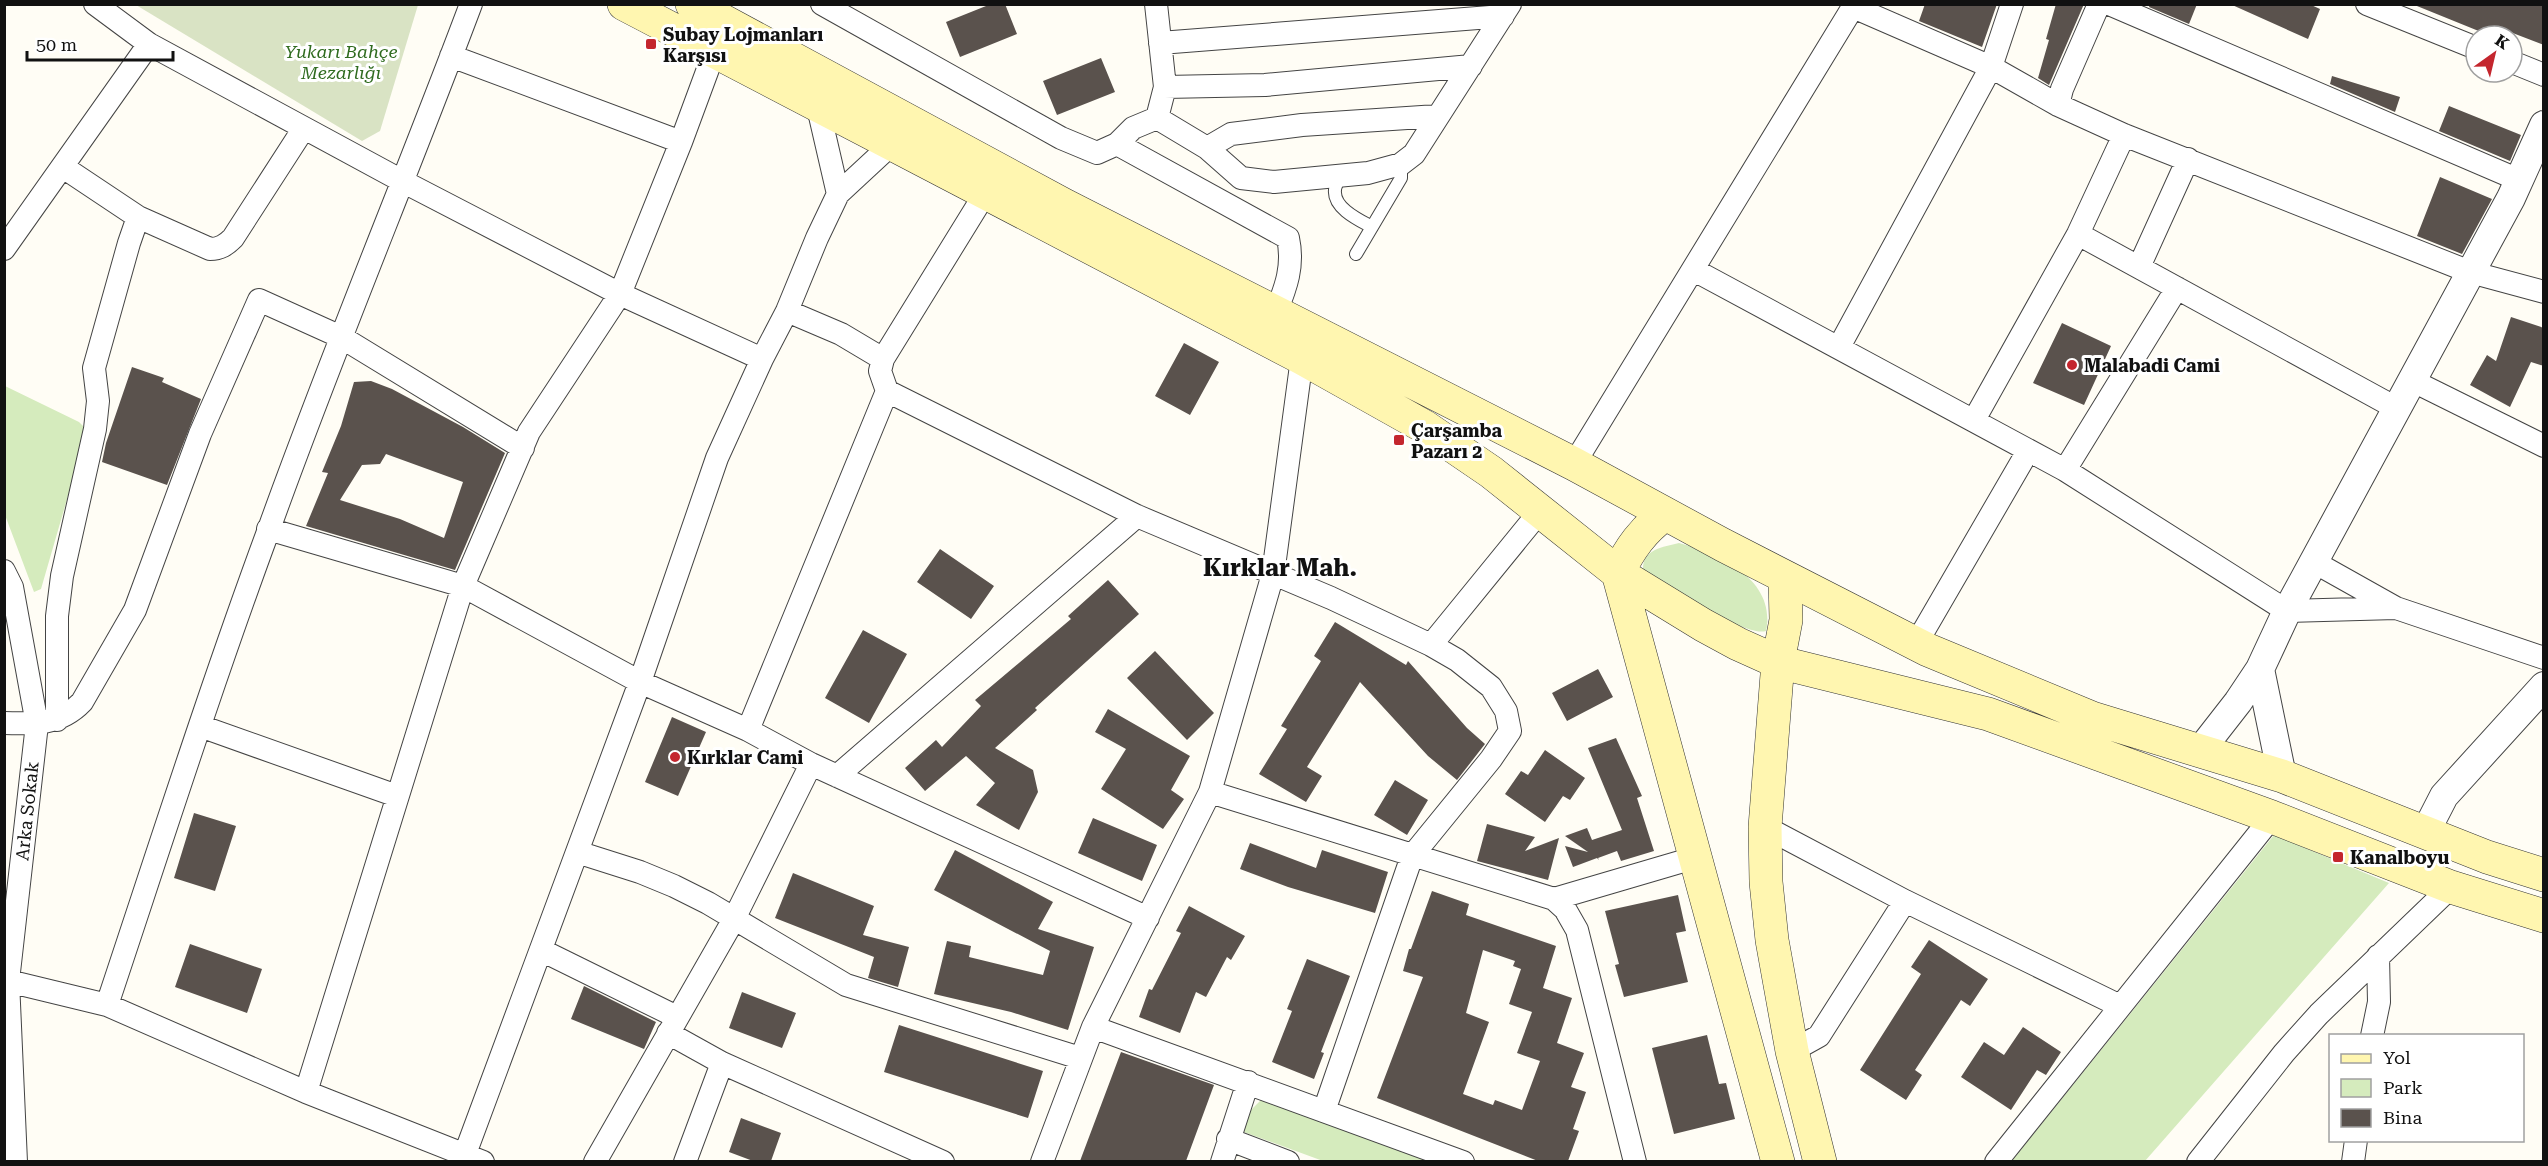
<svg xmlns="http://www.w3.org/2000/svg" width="2548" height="1166" font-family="'Roboto Serif',serif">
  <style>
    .green { fill: #d5ebbd }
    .cemetery { fill: #d9e3c4 }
    .building { fill: #5a524d; fill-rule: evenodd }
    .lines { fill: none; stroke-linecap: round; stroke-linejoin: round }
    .service-casing { stroke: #444; stroke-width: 14 }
    .minor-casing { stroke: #444; stroke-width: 24 }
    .tertiary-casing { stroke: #444; stroke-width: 30 }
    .secondary-casing { stroke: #333; stroke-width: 34 }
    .service { stroke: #fff; stroke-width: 12 }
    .minor { stroke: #fff; stroke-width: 22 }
    .tertiary { stroke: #fff; stroke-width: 28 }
    .secondary { stroke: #fff6b0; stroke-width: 33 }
    .poi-dot { fill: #c4262e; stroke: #fff; stroke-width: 2 }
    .labels { text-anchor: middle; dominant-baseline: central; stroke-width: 6; stroke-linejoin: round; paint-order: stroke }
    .poi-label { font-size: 18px; font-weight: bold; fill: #111; stroke: #fff; text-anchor: start }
    .park-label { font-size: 18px; font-style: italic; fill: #2f6b1f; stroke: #fff }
    .street-label { font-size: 18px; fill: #111; stroke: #fff }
    .district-label { font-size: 24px; font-weight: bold; fill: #111; stroke: #fff }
  </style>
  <rect width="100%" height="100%" fill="#fffdf5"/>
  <path class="green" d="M5,386L79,422L87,430L41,589L34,592L5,515Z
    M1679,543C1719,553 1777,580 1766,631C1745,638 1665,583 1643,569C1643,549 1663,547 1679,543Z
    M2274,835L2389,883L2145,1161L2011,1162Z
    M1262,1099L1430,1161H1323L1241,1131L1246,1115Z"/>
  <path class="cemetery" d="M136,5H418L380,131L362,141Z"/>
  <path class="building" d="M991,4H1005L1017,34L960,57L946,22Z
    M1925,4H1997L1982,47L1919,21Z
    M2056,4H2084L2049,85L2038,78L2049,40L2046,39Z
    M2150,4H2197L2189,24L2149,7Z
    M2230,4H2309L2320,9L2308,39Z
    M2412,4H2544V45L2497,27L2494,36H2491Z
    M1101,58L1115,92L1057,115L1043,81Z
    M2332,76L2400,97L2395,112L2330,84Z
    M2449,106L2521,135L2510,161L2439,131Z
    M2440,177L2492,199L2462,254L2417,236Z
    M2511,317L2544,328V366L2531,362L2510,407L2470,385L2487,355L2496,361Z
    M2062,323L2111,346L2084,405L2033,383Z
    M1184,343L1219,362L1190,415L1155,396Z
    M132,367L164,378L162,382L201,399L167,485L102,462L106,443Z
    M371,381L392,389L463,427L505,453L455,570L306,526L328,473L322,472L341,426L354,382ZM386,454L463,482L444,538L400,519L340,500L362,465L380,464Z
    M940,549L994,586L971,619L917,582Z
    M1108,580L1139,614L1035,708L1037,710L995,748L1033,770L1038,792L1019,830L976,805L995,783L966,756L925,791L905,768L936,740L942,747L981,706L975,700L1071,619L1068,616Z
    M1335,622L1406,665L1408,661L1467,728L1485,744L1457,780L1428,756L1360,682L1307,767L1322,776L1306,802L1259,774L1287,729L1281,726L1321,661L1314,656Z
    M863,630L907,654L869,723L825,698Z
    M1155,651L1214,713L1187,740L1127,678Z
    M1598,669L1613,697L1567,721L1552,693Z
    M1108,709L1190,756L1171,790L1184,799L1163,829L1101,789L1126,749L1095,732Z
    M672,717L706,732L678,796L645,782Z
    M1616,738L1642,796L1637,798L1654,851L1621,861L1617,851L1598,858L1599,860L1597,858L1573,867L1565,846L1588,852L1565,836L1587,828L1592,840L1622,830L1588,748Z
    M1545,750L1585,778L1570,800L1563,796L1545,822L1505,794L1521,771L1528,775Z
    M1395,780L1428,800L1407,835L1374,815Z
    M194,813L236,826L215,891L174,878Z
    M1093,818L1157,845L1142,881L1078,853Z
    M1487,824L1535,837L1525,851L1559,838L1548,880L1477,861Z
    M1250,843L1316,868L1322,850L1388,872L1375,913L1288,887L1240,869Z
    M955,850L1053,902L1038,929L1094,947L1068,1030L1011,1012L934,994L947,941L971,946L969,957L1043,975L1050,951L934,890Z
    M793,873L874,906L863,935L909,947L898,987L868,978L874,957L775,918Z
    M1432,891L1469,904L1466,915L1556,946L1543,988L1572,998L1557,1043L1584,1053L1571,1087L1586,1092L1573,1129L1579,1131L1568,1161H1538L1377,1098L1423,977L1403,971L1409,949H1411ZM1483,950L1515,961L1513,966L1521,969L1509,1004L1532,1012L1517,1053L1540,1061L1522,1110L1495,1100L1493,1105L1463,1094L1489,1022L1466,1013Z
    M1678,895L1686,931L1676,933L1688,982L1624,997L1615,965L1619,964L1605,911Z
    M1189,906L1245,936L1231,960L1227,957L1206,997L1196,992L1180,1033L1139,1017L1149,989L1152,990L1181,933L1176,931Z
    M1929,940L1988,979L1970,1006L1961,1000L1915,1070L1922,1075L1906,1100L1860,1070L1921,974L1911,967Z
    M190,944L262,969L247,1013L175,987Z
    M1307,959L1350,976L1321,1052L1324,1053L1314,1079L1272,1062L1292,1011L1287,1009Z
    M584,986L656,1022L644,1049L571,1019Z
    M742,992L796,1013L782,1048L729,1028Z
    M899,1025L1043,1071L1028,1118L884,1072Z
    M2023,1027L2061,1052L2046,1075L2037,1070L2011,1110L1961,1077L1984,1042L2004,1055Z
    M1707,1035L1719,1084L1726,1083L1735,1119L1674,1134L1652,1048Z
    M1121,1052L1214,1085L1186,1161H1080Z
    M741,1118L781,1133L771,1161H753L729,1152Z"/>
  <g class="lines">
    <defs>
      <path id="service" d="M1340,176C1339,180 1335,186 1335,190C1333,208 1359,220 1372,227
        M1356,254L1401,178V164"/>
      <path id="minor" d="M95,4L149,44L404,182L620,294L762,359
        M822,4L1061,138L1097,153L1117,144L1133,128L1157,118L1165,87L1156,4
        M2109,4L2519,180
        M2367,4L2476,48
        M1160,43L1503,16
        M451,56L681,142
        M2512,62L2544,75
        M1165,87L1265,85L1471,66
        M2058,105L2062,89L2099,4
        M1157,118L1207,148L1241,178L1274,182L1368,173L1401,164L1414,154L1510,4
        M1117,144L1288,238C1294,266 1286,287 1276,312
        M1207,148L1231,134L1302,125L1437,116
        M63,167L138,217L210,249C220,249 226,245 233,238L304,128
        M838,194L893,143
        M2078,234L2396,408
        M4,249L149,44
        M2139,267L2188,159
        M1694,270L2065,470L2287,611L2396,608
        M787,311L841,334L883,359L880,371L887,391L1137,516L1331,598L1431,645L1457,660L1491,687L1506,711L1510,731L1491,759L1412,856L1324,1111
        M1839,347L1991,67L2012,4
        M883,359L986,192
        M2411,380L2544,446
        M1974,420L2078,234L2124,135
        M1574,464L1853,7L1991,67L2058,105L2124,135L2470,272L2544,292
        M2065,470L2177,288
        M268,529L463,586L640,682L748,730L811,764L1148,918
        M2314,562L2396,608L2544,658
        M4,571L12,587L37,724L8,981L16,1162
        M1916,644L2028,451
        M1431,645L1541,510
        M57,720V616L62,576L95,429L98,401L94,368L129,243L138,217
        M4,723C34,724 60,725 82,702L135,610L200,434L259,300L341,337L523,448
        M200,726L397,796
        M748,730L887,391
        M837,776L1137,516
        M1210,792L1554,899L1565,909L1577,930L1635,1162
        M1765,827L1905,901L2120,1006
        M577,852L640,872L674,886L708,903L846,985L1080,1058
        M1554,899L1697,857
        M541,950L677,1017
        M8,981L107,1005L306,1092L483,1162
        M107,1005C160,846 211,686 269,529C332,353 405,180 471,4
        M1093,1027L1463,1162
        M668,1033L722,1063L943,1162
        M2372,1036L2379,1002L2378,956
        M1792,1051L1819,1036L1905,901
        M306,1092L463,586L529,432L620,294L681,142L715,50
        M1228,1139L1288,1162
        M462,1162L640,682L717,458L762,359L787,311L817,238L838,194L817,103
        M595,1162L734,919L811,764
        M685,1162L722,1063
        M1042,1162L1093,1027L1210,792L1273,574L1302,358
        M1222,1162L1248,1082
        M1996,1162L2272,817
        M2198,1162L2284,1053L2319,1014L2451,887
        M2353,1162L2356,1140"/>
      <path id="tertiary" d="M2260,669L2282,776
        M2199,752L2238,702L2260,669L2287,611L2511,198L2544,125
        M2425,833L2444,796L2544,686"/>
      <path id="secondary" d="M624,4L1302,358L1425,427L1491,472L1618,573L1703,625L1738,644L1778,662L1988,714L2272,817L2451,887L2544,916
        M692,4L1066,206L1574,464L1723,545L1928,650L2092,718L2282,776L2487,857L2544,875
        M1665,514C1643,530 1630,548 1618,573L1778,1162
        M1785,577L1786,620L1778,662L1765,827L1766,882L1772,940L1792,1051L1820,1162"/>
    </defs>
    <use href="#service" class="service-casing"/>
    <use href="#minor" class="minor-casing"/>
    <use href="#tertiary" class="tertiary-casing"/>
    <use href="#secondary" class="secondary-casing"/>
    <use href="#service" class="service"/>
    <use href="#minor" class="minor"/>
    <use href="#tertiary" class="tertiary"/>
    <use href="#secondary" class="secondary"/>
  </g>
  <g class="poi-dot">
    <rect x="645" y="38" width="12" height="12" rx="3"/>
    <circle cx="2072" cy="365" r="6"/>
    <rect x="1393" y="434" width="12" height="12" rx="3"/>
    <circle cx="675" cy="757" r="6"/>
    <rect x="2332" y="851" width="12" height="12" rx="3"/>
  </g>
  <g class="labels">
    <g class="poi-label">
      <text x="663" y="34">Subay Lojmanları<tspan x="663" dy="21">Karşısı</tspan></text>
      <text x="2084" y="365">Malabadi Cami</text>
      <text x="1411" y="430">Çarşamba<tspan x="1411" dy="21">Pazarı 2</tspan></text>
      <text x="687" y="757">Kırklar Cami</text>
      <text x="2350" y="857">Kanalboyu</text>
    </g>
    <g class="park-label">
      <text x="341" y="51">Yukarı Bahçe<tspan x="341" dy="21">Mezarlığı</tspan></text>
    </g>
    <g class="street-label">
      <text transform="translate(27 811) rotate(-84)">Arka Sokak</text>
    </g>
    <g class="district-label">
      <text x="1280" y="568">Kırklar Mah.</text>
    </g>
  </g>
  <rect width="2548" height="1166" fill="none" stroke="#111111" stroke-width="12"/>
  <rect x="2329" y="1034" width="195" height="108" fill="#ffffff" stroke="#a0a0a0" stroke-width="1.5"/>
  <rect x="2341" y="1054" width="30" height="9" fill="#fff6b0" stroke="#a0a0a0" stroke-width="1.5"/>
  <text x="2383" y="1064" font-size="18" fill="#111111">Yol</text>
  <rect x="2341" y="1079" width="30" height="18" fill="#d5ebbd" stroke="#a0a0a0" stroke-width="1.5"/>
  <text x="2383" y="1094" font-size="18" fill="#111111">Park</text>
  <rect x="2341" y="1109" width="30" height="18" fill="#5a524d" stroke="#a0a0a0" stroke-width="1.5"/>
  <text x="2383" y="1124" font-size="18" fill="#111111">Bina</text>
  <g transform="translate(2494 54) rotate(34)"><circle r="28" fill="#ffffff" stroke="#a0a0a0" stroke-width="1.5"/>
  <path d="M0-4.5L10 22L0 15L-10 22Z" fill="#c4262e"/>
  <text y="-9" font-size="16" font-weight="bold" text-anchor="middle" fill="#111111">K</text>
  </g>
  <path d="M27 51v9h146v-9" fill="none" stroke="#111111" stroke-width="3"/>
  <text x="36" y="51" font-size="18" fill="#111111" stroke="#ffffff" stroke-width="4.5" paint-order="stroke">50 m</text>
</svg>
